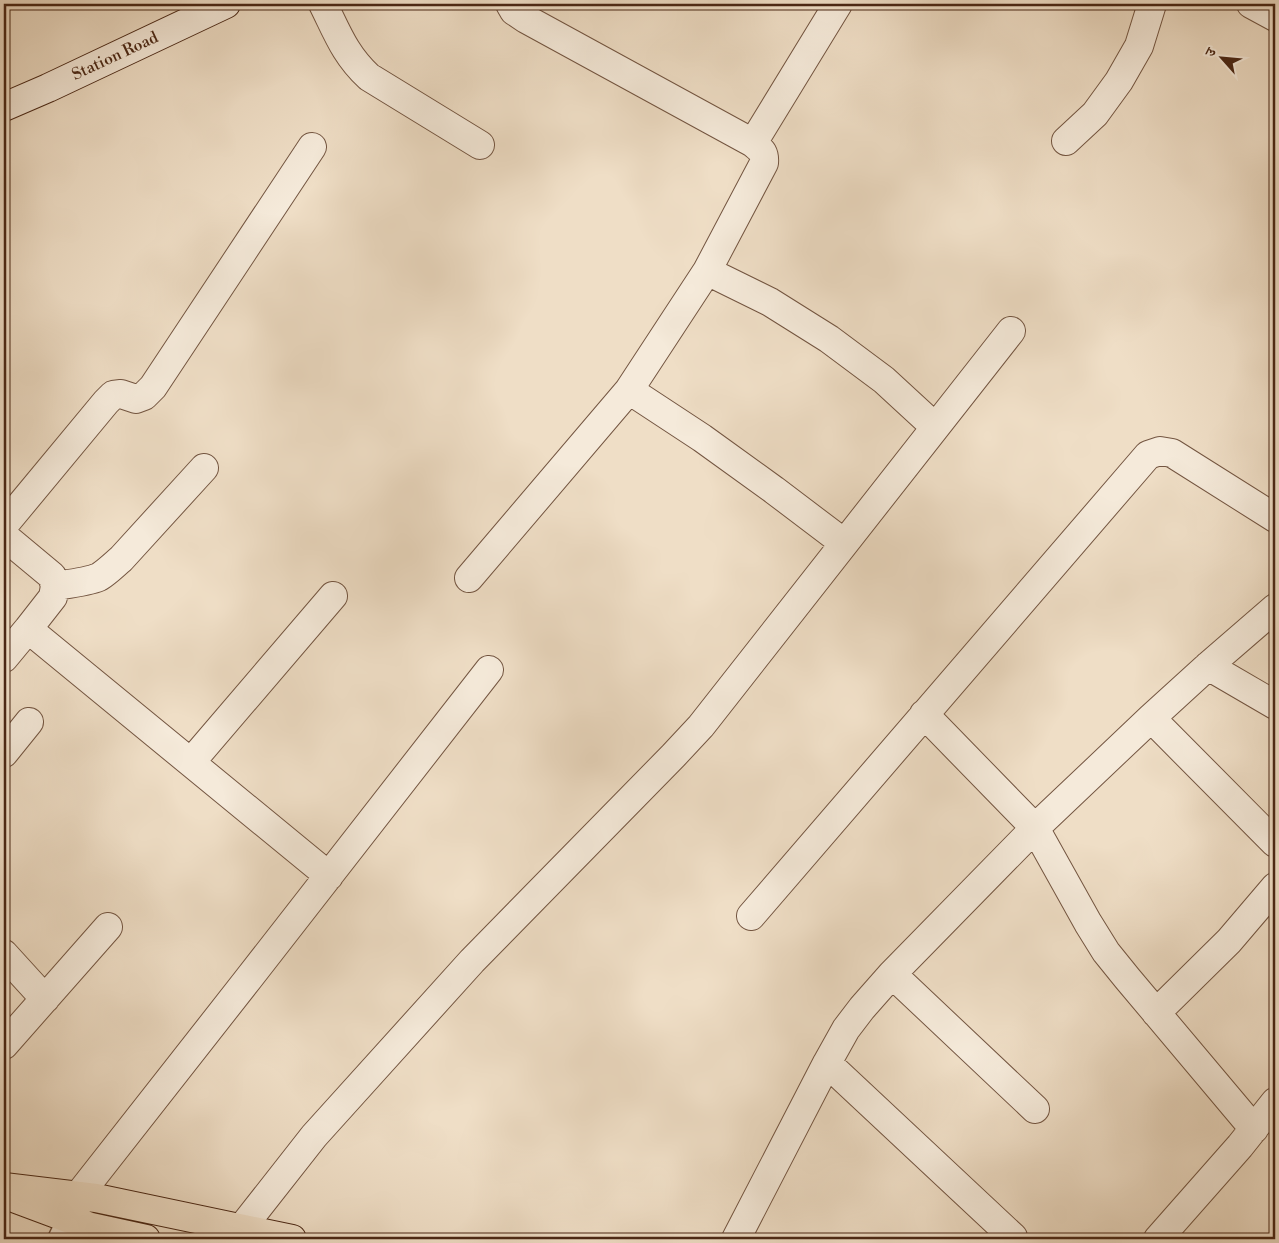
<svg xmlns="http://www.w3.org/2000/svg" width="1279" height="1243" font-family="'Libre Bodoni','Noto Serif Devanagari',serif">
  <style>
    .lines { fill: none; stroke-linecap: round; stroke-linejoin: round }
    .lane-casing { stroke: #735541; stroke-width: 19 }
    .street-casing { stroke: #735541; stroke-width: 30 }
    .secondary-casing { stroke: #4a2715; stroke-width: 30 }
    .highway-casing { stroke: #4a2715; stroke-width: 30 }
    .lane { stroke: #f5eada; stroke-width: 16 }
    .street { stroke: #f5eada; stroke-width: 28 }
    .secondary { stroke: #f5eada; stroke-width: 28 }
    .highway { stroke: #efdec6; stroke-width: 28 }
    .labels { text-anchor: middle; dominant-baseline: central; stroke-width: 4; stroke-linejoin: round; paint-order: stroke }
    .street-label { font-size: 16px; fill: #4a2715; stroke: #f5eada }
  </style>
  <rect width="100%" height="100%" fill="#efdec6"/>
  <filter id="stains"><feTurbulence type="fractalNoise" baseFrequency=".004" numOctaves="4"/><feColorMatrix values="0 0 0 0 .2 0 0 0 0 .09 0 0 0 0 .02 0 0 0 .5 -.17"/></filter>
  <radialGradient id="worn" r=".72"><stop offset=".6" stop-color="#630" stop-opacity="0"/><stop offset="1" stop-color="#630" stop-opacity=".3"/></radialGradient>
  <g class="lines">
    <defs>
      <path id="lane" d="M56,1239L66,1218"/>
      <path id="street" d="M323,4C337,32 345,55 369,77L480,145
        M1251,4L1275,17
        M1066,141L1095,114L1119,81L1139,46L1152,4
        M753,143L838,4
        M707,271L770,302L829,339L884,380L935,427
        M629,390L702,438L774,490L844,543
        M4,525L106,402L113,395L121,394L136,399L144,396L153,387L312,147
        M4,536L52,576L55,586L53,597L28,629L4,658
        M469,578L629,390L707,271L764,163C765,152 761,150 753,143L526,19L514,11L510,4
        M55,586C68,584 87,582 99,577C107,572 114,565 121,559L204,468
        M28,629L329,876
        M1208,666L1275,705
        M924,714L1035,828L1088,923L1106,952L1127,978L1254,1129
        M1151,718L1275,843
        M4,753L29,722
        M191,762L333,596
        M751,916L1148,455L1160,451L1172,453L1275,518
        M4,954L45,999
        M892,974L1035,1109
        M1156,1013L1229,941L1275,887
        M4,1045L108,927
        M827,1063L1013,1237V1239
        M68,1214L78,1196L249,978L489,670
        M241,1229L314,1136L472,961L673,756L701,726L1011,331
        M736,1239L827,1063L846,1029L862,1008L892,974L1035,828L1151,718L1208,666L1275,608
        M1158,1239L1240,1146L1275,1102"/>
      <path id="secondary" d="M4,107L48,88L226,4"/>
      <path id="highway" d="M4,1187L96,1198L292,1239
        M16,1199L91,1227L146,1239"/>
    </defs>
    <use href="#lane" class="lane-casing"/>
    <use href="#street" class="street-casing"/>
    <use href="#secondary" class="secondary-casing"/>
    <use href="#highway" class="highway-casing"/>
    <use href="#lane" class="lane"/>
    <use href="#street" class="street"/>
    <use href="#secondary" class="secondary"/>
    <use href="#highway" class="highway"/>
  </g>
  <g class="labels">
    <g class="street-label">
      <text transform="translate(115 56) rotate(-25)">Station Road</text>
    </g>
  </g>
  <rect width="1279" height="1243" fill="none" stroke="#efdec6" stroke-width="20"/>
  <rect x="5" y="5" width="1269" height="1233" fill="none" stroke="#4a2715" stroke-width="2.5"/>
  <rect x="10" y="10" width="1259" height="1223" fill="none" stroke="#4a2715"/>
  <g transform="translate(1222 58) rotate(297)" stroke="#f5eada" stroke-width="4" paint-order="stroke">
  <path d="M0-4L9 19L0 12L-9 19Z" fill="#4a2715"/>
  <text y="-8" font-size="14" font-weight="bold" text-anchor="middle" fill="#4a2715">उ</text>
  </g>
  <rect width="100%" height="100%" filter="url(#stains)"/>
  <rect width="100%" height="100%" fill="url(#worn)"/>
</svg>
